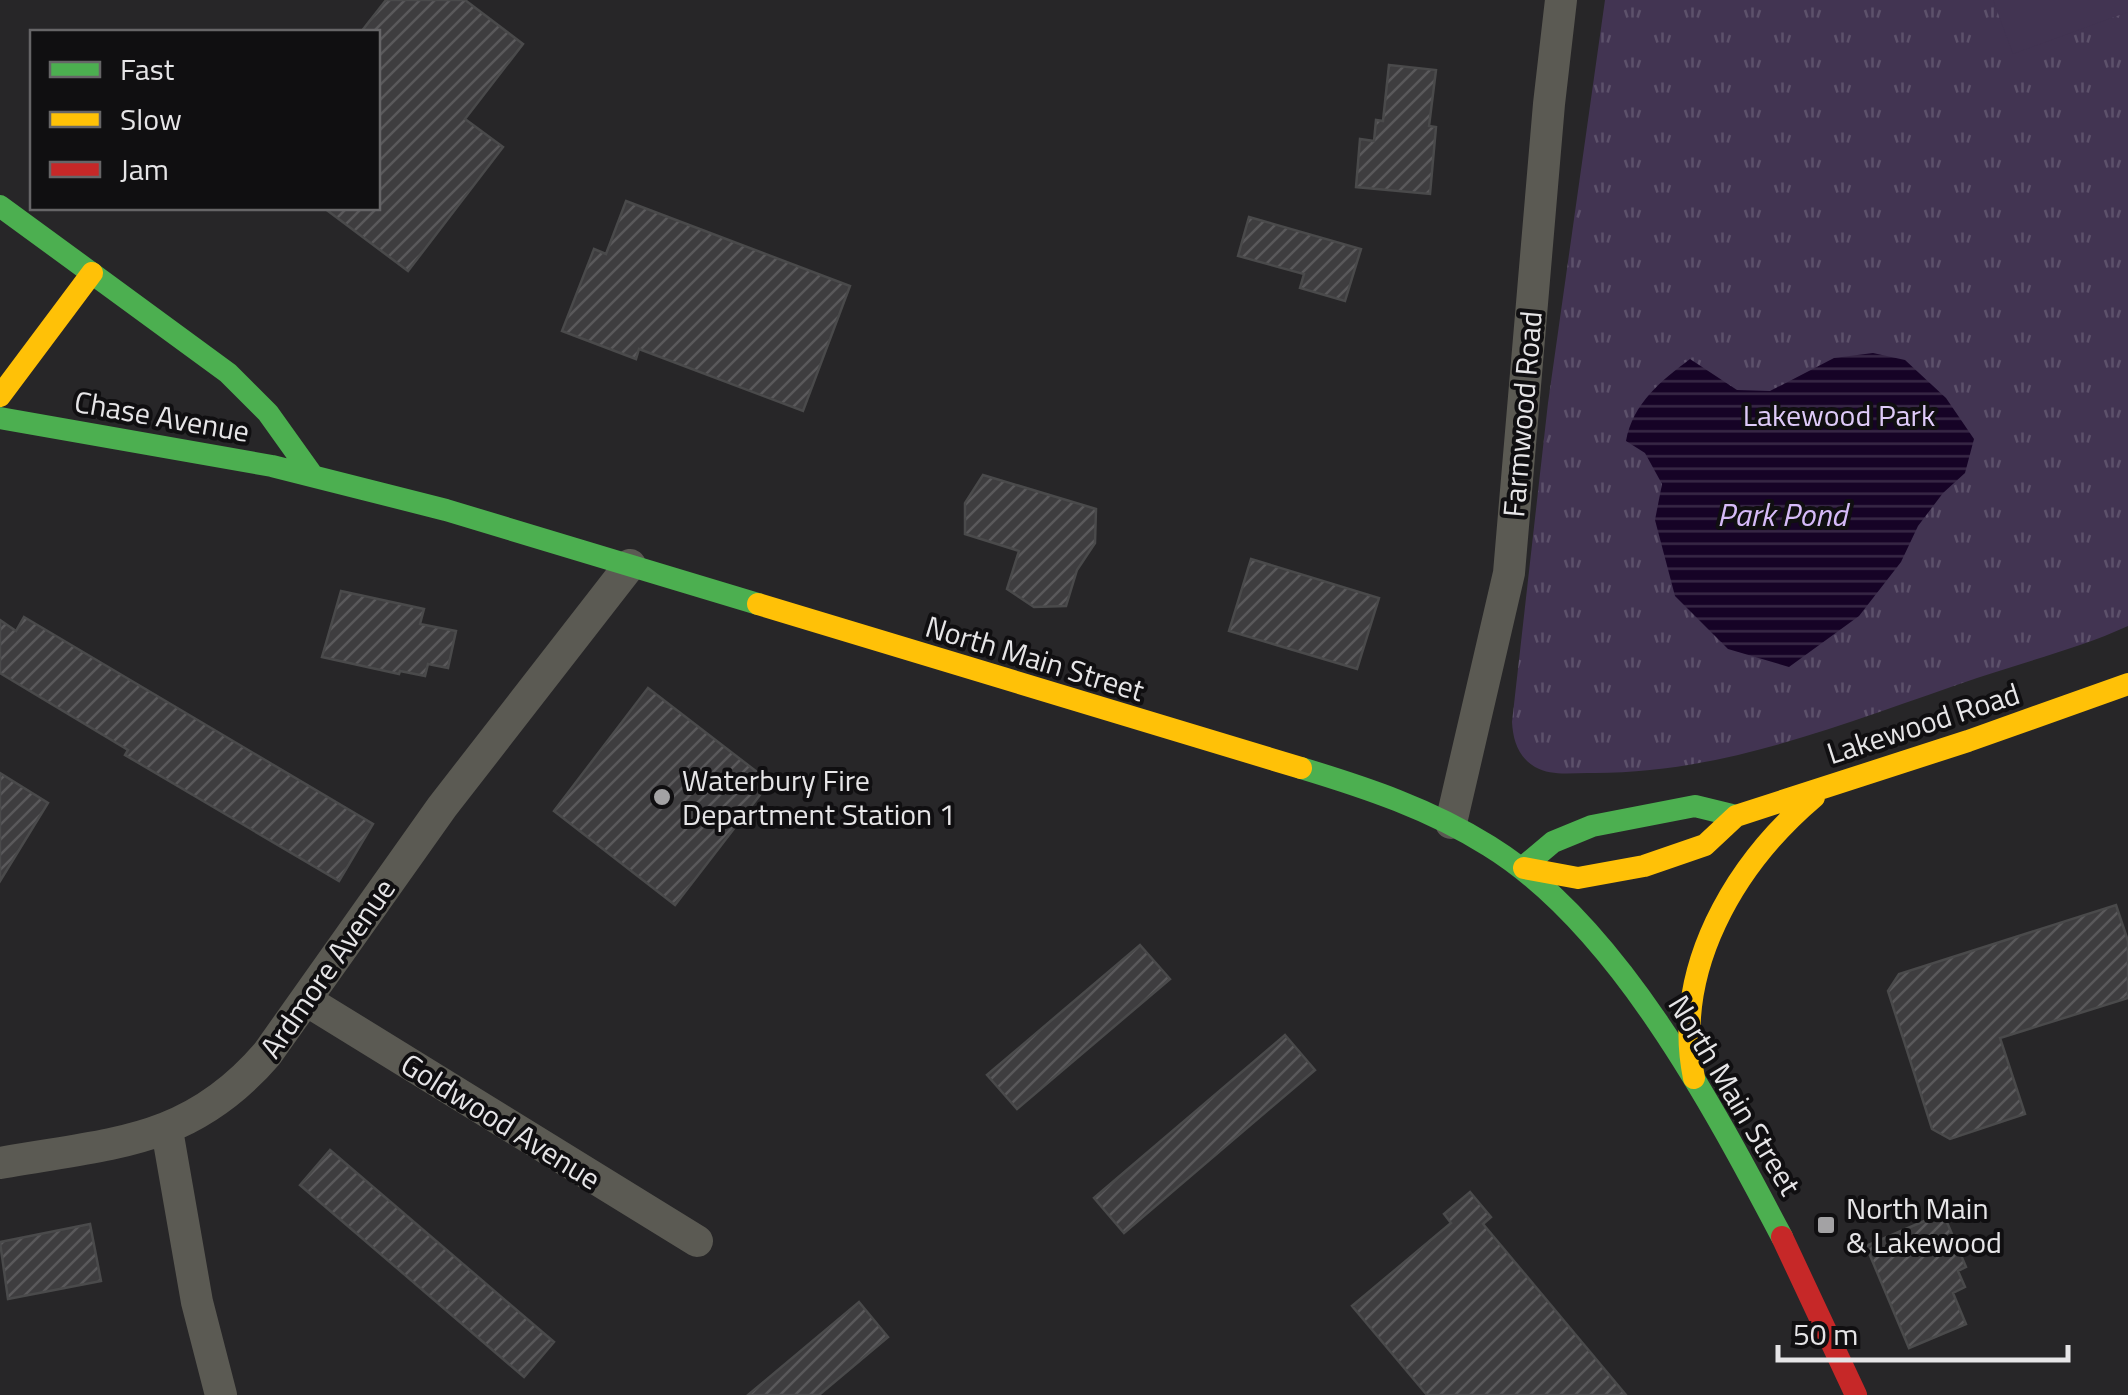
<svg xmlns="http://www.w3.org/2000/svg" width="2128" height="1395" font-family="'Titillium Web',sans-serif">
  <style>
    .park { fill: url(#park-tufts) }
    .pitch { fill: #423452 }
    .water { fill: url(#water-rules) }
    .building { fill: url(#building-hatch); stroke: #4a4a4b; stroke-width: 2.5 }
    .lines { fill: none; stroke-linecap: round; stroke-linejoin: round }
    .street { stroke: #5b5a53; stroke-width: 32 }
    .fast { stroke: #4caf50; stroke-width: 22 }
    .slow { stroke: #ffc107; stroke-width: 22 }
    .jam { stroke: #c62828; stroke-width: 22 }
    .poi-dot { fill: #a3a2a4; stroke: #100f11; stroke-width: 4 }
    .labels { text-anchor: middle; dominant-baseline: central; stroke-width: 8; stroke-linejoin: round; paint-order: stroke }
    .street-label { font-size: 30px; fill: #e6e5e7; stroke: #100f11 }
    .park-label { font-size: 30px; fill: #decaf8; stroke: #100f11 }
    .poi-label { font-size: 30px; fill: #e6e5e7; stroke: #100f11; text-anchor: start }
    .water-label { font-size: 32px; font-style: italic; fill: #d5baf7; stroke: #100f11 }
  </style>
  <defs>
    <pattern id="park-tufts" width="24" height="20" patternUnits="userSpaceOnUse" patternTransform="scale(2.5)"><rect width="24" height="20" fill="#423452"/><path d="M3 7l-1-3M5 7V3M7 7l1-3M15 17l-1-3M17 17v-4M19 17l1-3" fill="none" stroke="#5d516b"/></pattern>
    <pattern id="water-rules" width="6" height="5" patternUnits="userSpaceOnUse" patternTransform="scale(2.5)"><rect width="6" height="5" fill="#160326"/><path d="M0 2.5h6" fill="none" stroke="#382846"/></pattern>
    <pattern id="building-hatch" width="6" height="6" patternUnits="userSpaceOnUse" patternTransform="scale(2.5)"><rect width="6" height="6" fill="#3e3d3f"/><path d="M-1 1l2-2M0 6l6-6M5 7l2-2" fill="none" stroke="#5a595b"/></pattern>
  </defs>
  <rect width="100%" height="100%" fill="#272628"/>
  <path class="park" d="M1605,0H2128V626C2080,648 2027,661 1977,678C1850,721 1723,775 1587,773C1570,773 1551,776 1535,767C1518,757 1513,740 1512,722L1548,403Z"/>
  <path class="pitch" d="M1993,0H2128V12L2013,54Z"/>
  <path class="water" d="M1873,353L1905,360L1946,398L1974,439L1965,473L1943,493L1918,526L1901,562L1859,616L1789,667L1728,649L1675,596L1655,520L1662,484L1645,453L1626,441C1633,403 1661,381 1690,359L1737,390L1770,391L1834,358Z"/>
  <path class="building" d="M386,0H465L523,44L465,119L503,147L408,271L324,208H378V32H361Z
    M1389,65L1436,70L1429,126L1436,127L1430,194L1356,187L1360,139L1374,141L1376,120L1383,121Z
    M626,201L850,286L803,411L639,349L636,359L562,331L594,249L606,254Z
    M1249,217L1361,249L1345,301L1300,288L1304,274L1238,256Z
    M983,475L1096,509L1095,543L1077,570L1066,606L1034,607L1007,589L1019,551L965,534V503Z
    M1251,559L1379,598L1357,669L1229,631Z
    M341,591L424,609L420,624L456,631L448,668L428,664L425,676L400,671L399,674L322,657Z
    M24,617L373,824L339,881L125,755L128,750L0,673V620L16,631Z
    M648,688L770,782L675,905L554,811Z
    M0,773L48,803L0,881Z
    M2116,905L2128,941V998L2000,1038L2025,1114L1950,1139L1932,1129L1888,991L1899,974Z
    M1140,945L1170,979L1017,1109L987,1075Z
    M1285,1035L1315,1070L1124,1233L1094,1198Z
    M330,1150L554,1342L524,1377L300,1185Z
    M1470,1192L1491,1217L1483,1224L1626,1395H1427L1352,1306L1451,1223L1444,1214Z
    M1943,1213L1966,1267L1958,1271L1965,1287L1953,1293L1966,1324L1909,1348L1866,1246Z
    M90,1224L101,1281L8,1299L0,1242Z
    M859,1302L888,1337L819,1395H748Z"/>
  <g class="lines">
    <path class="street" d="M1451,823L1509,573L1549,104L1561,0
      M306,1000L697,1241
      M167,1130L197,1302L221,1395
      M0,1163C110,1143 189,1145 267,1054L442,807L630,565"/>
    <path class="fast" d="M0,206L228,373L268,413L313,476
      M0,418L272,466L446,510L758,604
      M1301,768C1367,788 1430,809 1489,846C1617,925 1713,1106 1782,1237
      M1522,868L1553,842L1592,826L1695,806L1736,816"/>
    <path class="slow" d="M0,396L92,273
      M758,604L1301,768
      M1524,868L1578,878L1644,866L1705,845L1736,816L1968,741L2128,684
      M1694,1078C1672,970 1734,865 1814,797"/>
    <path class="jam" d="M1782,1237L1856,1395"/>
  </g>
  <g class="poi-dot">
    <circle cx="662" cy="797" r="10"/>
    <rect x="1816" y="1215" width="20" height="20" rx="5"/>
  </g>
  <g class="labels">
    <g class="street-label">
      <text transform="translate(1522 414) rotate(-85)">Farmwood Road</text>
      <text transform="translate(162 416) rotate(10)">Chase Avenue</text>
      <text transform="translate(1035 658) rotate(17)">North Main Street</text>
      <text transform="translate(1923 723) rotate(-18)">Lakewood Road</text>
      <text transform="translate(327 968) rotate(-55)">Ardmore Avenue</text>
      <text transform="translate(1735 1095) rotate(59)">North Main Street</text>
      <text transform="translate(501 1121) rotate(32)">Goldwood Avenue</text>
    </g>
    <g class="park-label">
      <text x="1839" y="415">Lakewood Park</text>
    </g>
    <g class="poi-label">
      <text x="682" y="780">Waterbury Fire<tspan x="682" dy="34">Department Station 1</tspan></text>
      <text x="1846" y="1208">North Main<tspan x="1846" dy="34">&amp; Lakewood</tspan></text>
    </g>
    <g class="water-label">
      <text x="1782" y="514">Park Pond</text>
    </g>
  </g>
  <rect x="30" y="30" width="350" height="180" fill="#100f11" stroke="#666567" stroke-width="2.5"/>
  <rect x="50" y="62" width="50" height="15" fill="#4caf50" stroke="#666567" stroke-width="2.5"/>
  <text x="120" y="80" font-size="30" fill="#e6e5e7">Fast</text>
  <rect x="50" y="112" width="50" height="15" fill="#ffc107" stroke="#666567" stroke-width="2.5"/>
  <text x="120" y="130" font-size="30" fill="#e6e5e7">Slow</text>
  <rect x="50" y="162" width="50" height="15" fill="#c62828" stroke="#666567" stroke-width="2.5"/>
  <text x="120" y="180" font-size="30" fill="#e6e5e7">Jam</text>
  <path d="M1778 1345v15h290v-15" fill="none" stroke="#e6e5e7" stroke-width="5"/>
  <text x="1793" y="1345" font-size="30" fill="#e6e5e7" stroke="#100f11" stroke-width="8" paint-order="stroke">50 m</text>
</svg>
